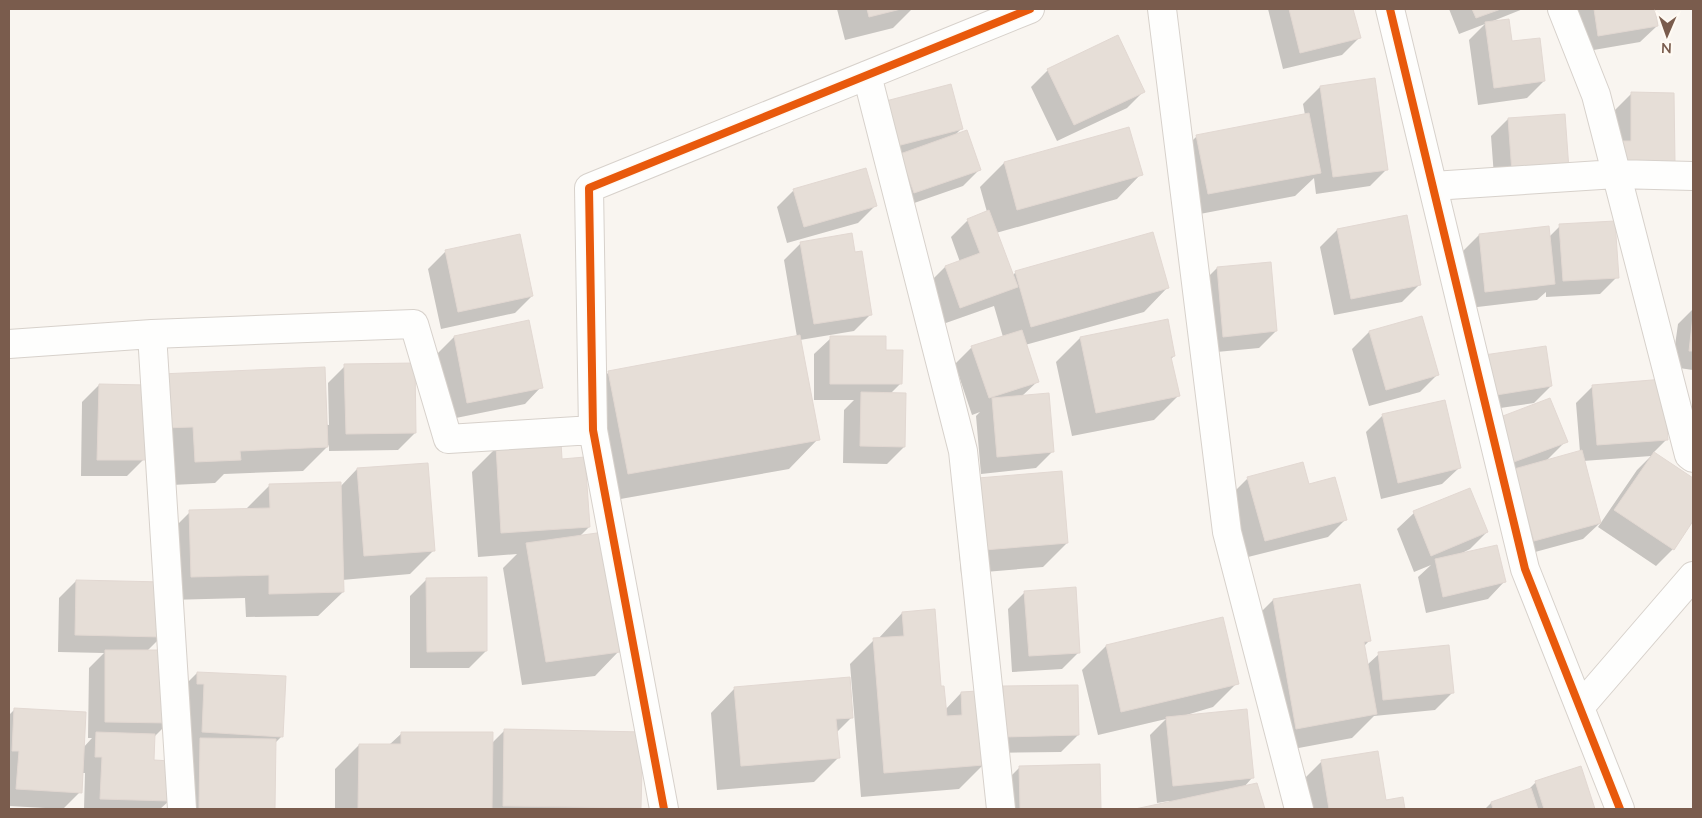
<svg xmlns="http://www.w3.org/2000/svg" width="1702" height="818" font-family="Lato,sans-serif">
  <style>
    .shadow { fill: #0003 }
    .building { fill: #e6ded7; stroke: #e2d8d2 }
    .lines { fill: none; stroke-linecap: round; stroke-linejoin: round }
    .minor-casing { stroke: #d7d1cb; stroke-width: 30 }
    .minor { stroke: #fefefd; stroke-width: 28 }
    .cycleway-casing { stroke: #fffaf3; stroke-width: 11 }
    .cycleway { stroke: #e8590c; stroke-width: 8 }
  </style>
  <rect width="100%" height="100%" fill="#f9f5f0"/>
  <path class="shadow" d="M837,9H912L893,28L845,40Z
    M1268,9H1352L1359,38L1342,55L1283,69Z
    M1449,9H1523L1493,21L1544,81L1527,98L1478,105L1469,40L1485,24L1459,34Z
    M1575,9H1654L1657,26L1640,42L1582,52Z
    M1048,70L1143,92L1127,108L1057,141L1031,87Z
    M1320,87L1387,169L1370,186L1316,194L1314,178L1295,196L1184,217L1173,160L1197,136L1305,115L1303,104Z
    M1631,94L1656,179L1614,149V111Z
    M1564,115L1495,190L1491,136L1508,119Z
    M865,120L961,129L954,136L980,169L963,186L897,209Z
    M1128,128L1141,174L1117,199L996,233L1013,275L1016,272L1168,287L1144,312L1025,345L1038,381L1022,396L1053,451L1036,468L981,474L976,416L980,412L972,415L955,364L972,347L1003,337L994,306L943,324L928,284L945,267L960,262L951,237L968,220L987,212L980,187L1004,163Z
    M794,190L875,206L858,223L787,243L777,207Z
    M1560,226L1617,277L1600,294L1546,297V292L1537,300L1469,308L1462,252L1479,235L1549,237Z
    M1337,230L1419,285L1402,302L1334,315L1320,247Z
    M519,236L532,296L515,313L441,329L428,269L445,252Z
    M801,243L854,253L871,314L854,331L800,340L818,439L789,469L598,503L579,402L609,372L797,337L784,260Z
    M1217,268L1276,331L1259,348L1206,353L1200,285Z
    M1693,309V370L1672,367L1678,324Z
    M1421,318L1437,375L1420,392L1369,406L1352,349L1369,332Z
    M1167,321L1174,356L1171,359L1178,396L1154,420L1072,436L1056,362L1080,338Z
    M528,322L541,387L525,404L451,419L437,354L454,337Z
    M831,338L901,383L891,393L904,447L887,464L843,463L844,410L854,400H814V354Z
    M345,366L415,433L398,450L329,451V445L303,471L224,474L215,483L171,485L144,451V459L127,476H81L82,402L99,385L329,425L328,383Z
    M1467,374L1551,386L1534,403L1473,412Z
    M1593,386L1667,439L1653,453L1693,480V519L1673,549L1656,566L1598,527L1637,470L1651,456L1583,461L1600,523L1583,539L1517,557L1494,479L1479,437L1496,420L1566,441L1546,461L1580,452L1576,403Z
    M1383,415L1459,468L1442,484L1381,499L1366,432Z
    M496,448L561,460L589,527L579,537L619,651L595,676L522,685L503,568L517,554L478,557L472,472Z
    M357,469L434,550L410,574L342,580L343,592L318,616L246,617L245,598L168,600L166,536L190,512L245,510L270,485L340,487Z
    M1248,478L1308,486L1345,520L1328,537L1248,557L1231,495Z
    M1469,490L1487,532L1470,549L1458,555L1504,582L1488,599L1426,613L1418,577L1431,565L1414,572L1397,529L1414,513Z
    M955,503L1067,543L1043,567L961,574Z
    M427,579L486,651L469,668H410V596Z
    M76,581L161,637L147,651L169,722L153,738L152,762L169,801L160,809H84L85,773H81L80,792L63,809L9,806V715L15,709L83,748L92,738H88L89,668L104,653L58,652L59,598Z
    M1025,592L1079,652L1062,669L1012,672L1008,609Z
    M1273,600L1369,641L1364,646L1367,665L1379,654L1452,693L1435,710L1374,716L1352,738L1272,753L1249,624Z
    M902,613L940,687L945,710L961,693L983,765L959,789L861,797L850,664L874,640L878,639Z
    M1106,646L1237,683L1213,707L1183,716L1252,778L1243,788L1261,796L1264,809H1141L1170,803L1169,801L1157,803L1150,735L1166,719L1098,735L1082,670Z
    M197,673L282,736L275,743L274,809H176L180,690Z
    M735,688L852,717L836,733L838,758L814,782L717,790L711,713Z
    M1004,688L1078,735L1061,752L988,753L987,705Z
    M505,730L640,808L335,809V769L359,745H389L402,733L492,743Z
    M1322,761L1385,802L1402,799L1404,809H1302L1298,785Z
    M1098,765L1099,809H996V791L1020,767Z
    M1580,768L1593,809H1485L1491,803L1527,791L1536,782Z"/>
  <path class="building" d="M867,9H901L869,17Z
    M1289,9H1353L1361,38L1300,53Z
    M1472,9H1501L1476,18Z
    M1594,9H1655L1658,26L1598,36Z
    M1509,19L1512,41L1540,38L1545,81L1494,88L1485,22Z
    M1118,35L1145,92L1074,125L1047,69Z
    M1375,78L1388,170L1333,177L1320,86Z
    M951,84L963,129L893,147L882,102Z
    M1631,92L1674,93L1675,163H1621V141H1631Z
    M1309,113L1321,173L1208,194L1196,135Z
    M1565,114L1569,170L1512,173L1508,118Z
    M1129,127L1143,175L1017,210L1004,162Z
    M967,130L981,170L914,193L900,154Z
    M866,168L877,206L804,227L793,189Z
    M989,210L1018,287L960,308L945,266L980,253L967,219Z
    M1407,215L1421,285L1351,299L1337,229Z
    M1615,221L1619,278L1563,281L1559,224Z
    M1549,226L1555,284L1485,292L1479,234Z
    M1153,232L1169,288L1031,327L1015,271Z
    M852,233L855,252L862,251L872,315L814,324L800,242Z
    M520,234L533,296L458,312L445,250Z
    M1271,262L1277,331L1223,337L1217,267Z
    M1693,315V351H1689Z
    M1422,316L1439,375L1386,390L1369,331Z
    M1168,319L1175,356L1171,357L1180,396L1096,413L1080,337Z
    M529,320L543,388L467,403L454,336Z
    M1022,330L1039,382L989,398L971,346Z
    M800,335L820,440L628,474L608,371Z
    M830,336H886V350H903L902,384H830Z
    M1546,346L1552,386L1490,396L1484,355Z
    M415,363L416,433L346,434L344,364Z
    M325,367L328,447L240,451L241,460L195,462L193,427L163,428L160,374Z
    M1664,379L1668,440L1597,445L1592,385Z
    M99,384L146,385V460H97Z
    M861,392L906,393L905,447L860,446Z
    M1049,393L1054,452L997,457L992,398Z
    M1550,398L1568,442L1511,463L1495,419Z
    M1445,400L1461,468L1398,483L1382,414Z
    M561,442L562,459L585,457L590,527L501,533L496,446Z
    M1582,450L1601,523L1534,541L1514,469Z
    M1654,452L1693,478V521L1674,550L1614,510Z
    M1303,462L1309,484L1335,477L1347,520L1265,541L1247,477Z
    M428,463L435,551L364,556L357,468Z
    M1062,471L1068,543L984,550L978,478Z
    M341,482L344,592L269,594V575L191,577L189,510L270,508L269,484Z
    M1470,488L1488,532L1431,556L1413,511Z
    M604,532L620,652L546,662L526,543Z
    M1497,545L1506,582L1443,597L1435,559Z
    M487,577V651L427,652L426,578Z
    M76,580L163,582L162,637L75,635Z
    M1360,584L1371,641L1364,642L1377,714L1296,729L1273,599Z
    M1076,587L1080,653L1029,656L1024,591Z
    M935,609L941,686H944L947,716L962,715L961,692L978,691L984,765L884,773L873,638L904,636L902,612Z
    M1223,617L1239,684L1121,712L1106,645Z
    M1449,645L1454,693L1383,700L1378,652Z
    M105,650H171L170,723L105,722Z
    M197,672L286,676L283,737L202,732L204,684H197Z
    M850,677L853,718L836,719L840,758L741,766L734,687Z
    M1078,685L1079,735L1004,737L1003,686Z
    M14,708L86,712L82,793L16,789L19,751H12Z
    M1247,709L1254,778L1173,786L1166,717Z
    M504,729L643,732L641,808L503,806Z
    M96,732L155,734L154,760L171,761L170,801L100,799L102,757H95Z
    M401,732H493L492,809L358,808L359,744H401Z
    M200,738L276,739L275,809H199Z
    M1378,751L1386,800L1403,797L1405,809H1329L1321,760Z
    M1100,764L1101,809H1020L1019,766Z
    M1581,766L1595,809H1544L1535,781Z
    M1257,783L1265,809H1135Z
    M1531,788L1538,809H1493L1491,802Z"/>
  <g class="lines">
    <defs>
      <path id="minor" d="M1162,9L1227,532L1299,809
        M1390,9L1525,569L1620,809
        M1562,9L1596,95L1689,455L1693,458
        M867,75L963,451L1001,809
        M1433,186L1616,174L1693,176
        M152,334L182,809
        M9,344L152,334L414,324L448,439L593,430
        M1580,707L1693,576
        M664,809L593,430L589,188L1030,9"/>
    </defs>
    <use href="#minor" class="minor-casing"/>
    <use href="#minor" class="minor"/>
    <defs>
      <path id="cycleway" d="M1390,9L1525,569L1620,809
        M664,809L593,430L589,188L1030,9"/>
    </defs>
    <use href="#cycleway" class="cycleway-casing"/>
    <use href="#cycleway" class="cycleway"/>
  </g>
  <rect width="1702" height="818" fill="none" stroke="#7a5c4d" stroke-width="20"/>
  <g transform="translate(1667 35) rotate(182)" stroke="#fffaf3" stroke-width="4" paint-order="stroke">
  <path d="M0-4L9 19L0 12L-9 19Z" fill="#7a5c4d"/>
  <text y="-8" font-size="14" font-weight="bold" text-anchor="middle" fill="#7a5c4d">N</text>
  </g>
</svg>
